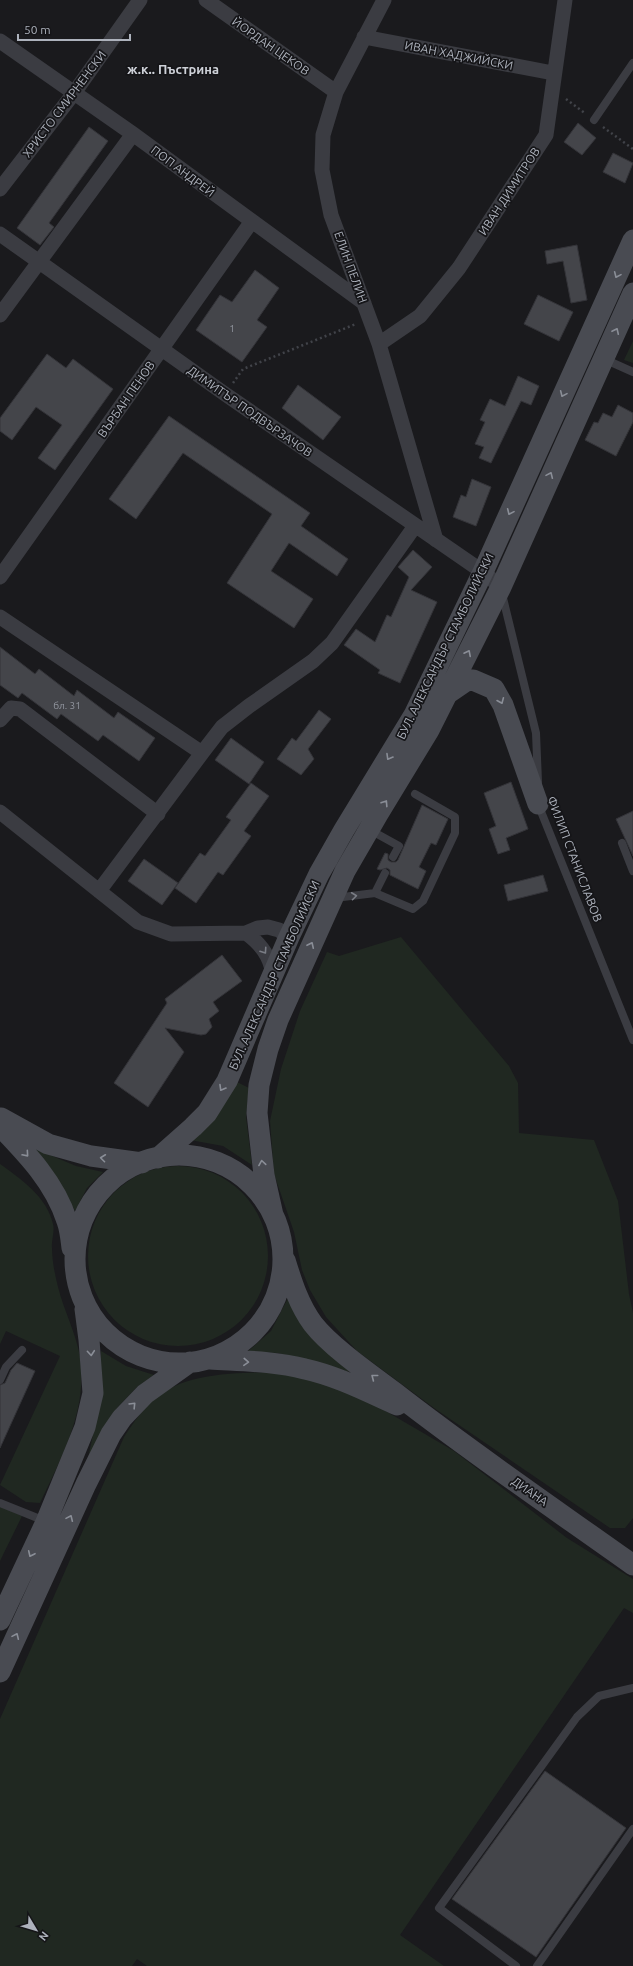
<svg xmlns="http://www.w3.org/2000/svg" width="633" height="1966" font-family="Ubuntu,sans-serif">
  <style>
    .green { fill: #202821 }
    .building { fill: #44454a; stroke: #343439 }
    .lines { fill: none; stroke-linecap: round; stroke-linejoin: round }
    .path { stroke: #414349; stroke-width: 2.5; stroke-dasharray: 2 3; stroke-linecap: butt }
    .service { stroke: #3b3c42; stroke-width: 8 }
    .minor { stroke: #3b3c42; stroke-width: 15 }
    .secondary { stroke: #494b52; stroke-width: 21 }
    .oneway { stroke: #8a8e97 }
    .oneway2 { stroke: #7a7d85 }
    .labels { text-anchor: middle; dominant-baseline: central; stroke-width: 3.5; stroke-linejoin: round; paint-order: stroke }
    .number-label { font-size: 10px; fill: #9397a0 }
    .street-label { font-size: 12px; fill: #adb2bc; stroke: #151518 }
    .neighbourhood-label { font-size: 13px; font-weight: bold; fill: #ced1d8; stroke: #151518 }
  </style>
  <rect width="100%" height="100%" fill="#1a1a1d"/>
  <path class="green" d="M633,341V363L624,360Z
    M401,937L509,1066L518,1083L519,1133L594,1140L618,1201L629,1294L633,1313V1518L625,1528H610L434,1408L357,1351L326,1317L310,1290L302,1270L294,1232L274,1174L270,1121L281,1069L300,1011L327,952L339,956Z
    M237,1082L249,1088L246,1117L252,1165L223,1146L190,1140Z
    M31,1147L76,1166L103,1172L87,1188L75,1211L56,1178Z
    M0,1164C21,1179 47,1197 53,1224C55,1232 51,1241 52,1248C52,1261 55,1275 58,1287C64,1311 76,1333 80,1357C88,1409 62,1457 40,1503L26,1502L0,1485L60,1356L6,1331L0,1344Z
    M88 1256a90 90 0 1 1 180 0a90 90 0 1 1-180 0Z
    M288,1298L357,1374L278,1353L247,1352L271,1331Z
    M101,1351L126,1366L154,1375L137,1387L117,1408L88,1458L101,1397Z
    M282,1372L328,1383L377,1406L454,1451L567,1538L633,1579V1613L624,1608L400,1935L444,1966H147L137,1959L132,1966H0V1719L124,1437C134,1422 145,1405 159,1395C193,1371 243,1373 282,1372Z
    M0,1506L22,1516L0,1561Z"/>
  <path class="building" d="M578,123L596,138L582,155L564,142Z
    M89,127L108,141L49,223L54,227L40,245L17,228Z
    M613,153L633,163L625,183L603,172Z
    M577,245L587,300L571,303L563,261L547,264L545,251Z
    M255,270L279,288L257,320L267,327L242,362L196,330L220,295L232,302Z
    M538,295L573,312L559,341L524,324Z
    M47,354L66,368L73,359L113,389L55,470L38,458L62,425L36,407L12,440L0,431V418Z
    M518,376L539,386L531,405L521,401L491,463L479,458L484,447L475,444L485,422L480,420L490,399L505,406Z
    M298,385L341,417L323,440L282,408Z
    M618,405L633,413V422L616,456L585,440L594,422L598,423L603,413L612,417Z
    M169,416L310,513L301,526L348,559L337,576L289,543L271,571L313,599L294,628L227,583L272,514L183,453L136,519L109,499Z
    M472,479L491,487L476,526L453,517L461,495L466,497Z
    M413,550L432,567L411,590L437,602L400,683L378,673L380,670L344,645L356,629L375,642L387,615L391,617L409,577L398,567Z
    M0,647L35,674L39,669L74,696L77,690L114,718L118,712L155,738L139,761L103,735L98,741L61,714L57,719L22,693L18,698L0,685Z
    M319,710L331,719L308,749L314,759L301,775L277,759L292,738L296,741Z
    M231,738L264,762L249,784L215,760Z
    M511,782L528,829L506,838L510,850L498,854L489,829L496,826L484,793Z
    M251,783L269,796L244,831L251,836L223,875L218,872L196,903L175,888L200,853L205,856L231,820L226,817Z
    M422,805L448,819L436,845L431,843L419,867L426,871L418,889L390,875V870L387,868L380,870L377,869L385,853L388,854V860L391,862H396L398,860Z
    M633,811V856L616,819Z
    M144,859L178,883L162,905L128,881Z
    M543,875L548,891L508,901L504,885Z
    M222,955L242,981L213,1002L219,1011L209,1019L212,1027L206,1034L201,1035L165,1028L184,1052L148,1107L114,1083L167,1003L165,999Z
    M17,1363L35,1371L0,1448V1385L5,1383L11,1370Z
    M545,1771L626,1828L536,1957L452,1899Z"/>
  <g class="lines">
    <path class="path" d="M566,99L586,114
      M603,127L633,149
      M233,383L243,369L356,324"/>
    <path class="service" d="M594,120L633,63
      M604,359L633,372
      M502,594L536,733L538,782
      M538,804L633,1040
      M370,830L399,846L393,857
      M622,843L633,871
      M375,893L385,873
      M335,898L375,893L413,909L423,901L455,833V817L415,794
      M0,1380L6,1367L22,1350
      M0,1503L45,1521
      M516,1966L439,1908L577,1717L599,1696L633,1688
      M537,1966L633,1829"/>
    <path class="minor" d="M206,0L336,92
      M384,0L336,92L323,135L322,170L331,215L379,344L436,540
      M364,37L553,73
      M0,41L133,134L364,303
      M0,189L74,93L140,0
      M0,234L225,394L483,572L501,587
      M0,315L133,134
      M379,344L420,316L459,268L546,135L565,0
      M0,577L252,221
      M0,617L202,753L222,727L249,706L313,661L332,643L415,526
      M0,720L11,708L20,709L158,814
      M0,812L138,922L171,934L246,933L258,928L268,927L279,930L289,937
      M99,891L202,753
      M246,933C261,944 270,956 273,974"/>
    <path class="secondary" d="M447,694L466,681L473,680L494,689L503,705L538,804
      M1,1118L48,1144L91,1156L142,1163
      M0,1126C27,1154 55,1183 67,1221C70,1229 71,1239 72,1248
      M75 1259a104 104 0 1 1 208 0a104 104 0 1 1-208 0Z
      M158,1158L193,1127L207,1113L227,1081L289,937L319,874L344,830L414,715L483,572L633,240
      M273,1215L264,1175L257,1113L259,1085L268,1049L278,1020L345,871L378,814L429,730L501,587L633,293
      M285,1260C292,1283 299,1305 313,1324C331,1347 370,1374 394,1392C472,1453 553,1508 633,1565
      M210,1359C242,1361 274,1361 305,1369C337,1376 368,1392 397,1405
      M0,1620L46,1522L85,1427L93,1393L89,1340L85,1309
      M0,1672L86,1484L111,1434L122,1418L145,1394L190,1362"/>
  </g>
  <defs><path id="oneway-chevron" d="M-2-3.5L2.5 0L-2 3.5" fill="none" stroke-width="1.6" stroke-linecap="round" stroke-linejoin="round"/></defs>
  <g class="oneway">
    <use href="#oneway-chevron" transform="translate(617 275) rotate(114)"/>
    <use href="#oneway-chevron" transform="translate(616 331) rotate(-65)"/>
    <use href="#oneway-chevron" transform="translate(563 394) rotate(114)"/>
    <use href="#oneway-chevron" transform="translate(550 475) rotate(-66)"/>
    <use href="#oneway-chevron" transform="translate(510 512) rotate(114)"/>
    <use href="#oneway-chevron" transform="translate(468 653) rotate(-63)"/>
    <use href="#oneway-chevron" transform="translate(501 701) rotate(67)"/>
    <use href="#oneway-chevron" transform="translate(389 757) rotate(120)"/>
    <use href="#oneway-chevron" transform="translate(385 803) rotate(-57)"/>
    <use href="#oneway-chevron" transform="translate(311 945) rotate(-65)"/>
    <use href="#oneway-chevron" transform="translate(222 1088) rotate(120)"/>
    <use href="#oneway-chevron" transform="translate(26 1154) rotate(49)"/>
    <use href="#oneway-chevron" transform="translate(103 1158) rotate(-173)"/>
    <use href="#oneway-chevron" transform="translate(262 1163) rotate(-99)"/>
    <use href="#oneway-chevron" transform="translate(91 1353) rotate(85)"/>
    <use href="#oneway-chevron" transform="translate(246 1362) rotate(3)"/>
    <use href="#oneway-chevron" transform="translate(374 1377) rotate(-142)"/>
    <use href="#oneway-chevron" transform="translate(133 1405) rotate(-46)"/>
    <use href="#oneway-chevron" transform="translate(70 1518) rotate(-66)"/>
    <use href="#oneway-chevron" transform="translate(31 1554) rotate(115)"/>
    <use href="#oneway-chevron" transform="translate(16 1636) rotate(-66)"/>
  </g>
  <g class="oneway2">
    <use href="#oneway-chevron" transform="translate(354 896) rotate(-7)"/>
    <use href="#oneway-chevron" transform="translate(264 951) rotate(56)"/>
  </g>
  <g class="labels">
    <g class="number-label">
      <text x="232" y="328">1</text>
      <text x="67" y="705">бл. 31</text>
    </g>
    <g class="street-label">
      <text transform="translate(271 46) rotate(35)">ЙОРДАН ЦЕКОВ</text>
      <text transform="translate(459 55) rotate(11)">ИВАН ХАДЖИЙСКИ</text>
      <text transform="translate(64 104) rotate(-53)">ХРИСТО СМИРНЕНСКИ</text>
      <text transform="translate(183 171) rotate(37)">ПОП АНДРЕЙ</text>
      <text transform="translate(509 191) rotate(-57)">ИВАН ДИМИТРОВ</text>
      <text transform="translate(351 267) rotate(70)">ЕЛИН ПЕЛИН</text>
      <text transform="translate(126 399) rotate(-55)">ВЪРБАН ПЕНОВ</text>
      <text transform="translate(250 411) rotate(35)">ДИМИТЪР ПОДВЪРЗАЧОВ</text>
      <text transform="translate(445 646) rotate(-64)">БУЛ. АЛЕКСАНДЪР СТАМБОЛИЙСКИ</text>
      <text transform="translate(575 859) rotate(69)">ФИЛИП СТАНИСЛАВОВ</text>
      <text transform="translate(274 975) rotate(-66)">БУЛ. АЛЕКСАНДЪР СТАМБОЛИЙСКИ</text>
      <text transform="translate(530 1491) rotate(35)">ДИАНА</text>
    </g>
    <g class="neighbourhood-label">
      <text x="173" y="69">ж.к.. Пъстрина</text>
    </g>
  </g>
  <g transform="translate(36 1930) rotate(128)" stroke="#151518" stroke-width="3" paint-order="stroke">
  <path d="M0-3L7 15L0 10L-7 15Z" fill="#adb2bc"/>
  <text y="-6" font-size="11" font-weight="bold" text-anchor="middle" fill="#adb2bc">N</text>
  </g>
  <path d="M18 34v6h112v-6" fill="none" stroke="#adb2bc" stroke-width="2"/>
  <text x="24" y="34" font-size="12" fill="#adb2bc" stroke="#151518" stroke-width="3" paint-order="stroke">50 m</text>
</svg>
